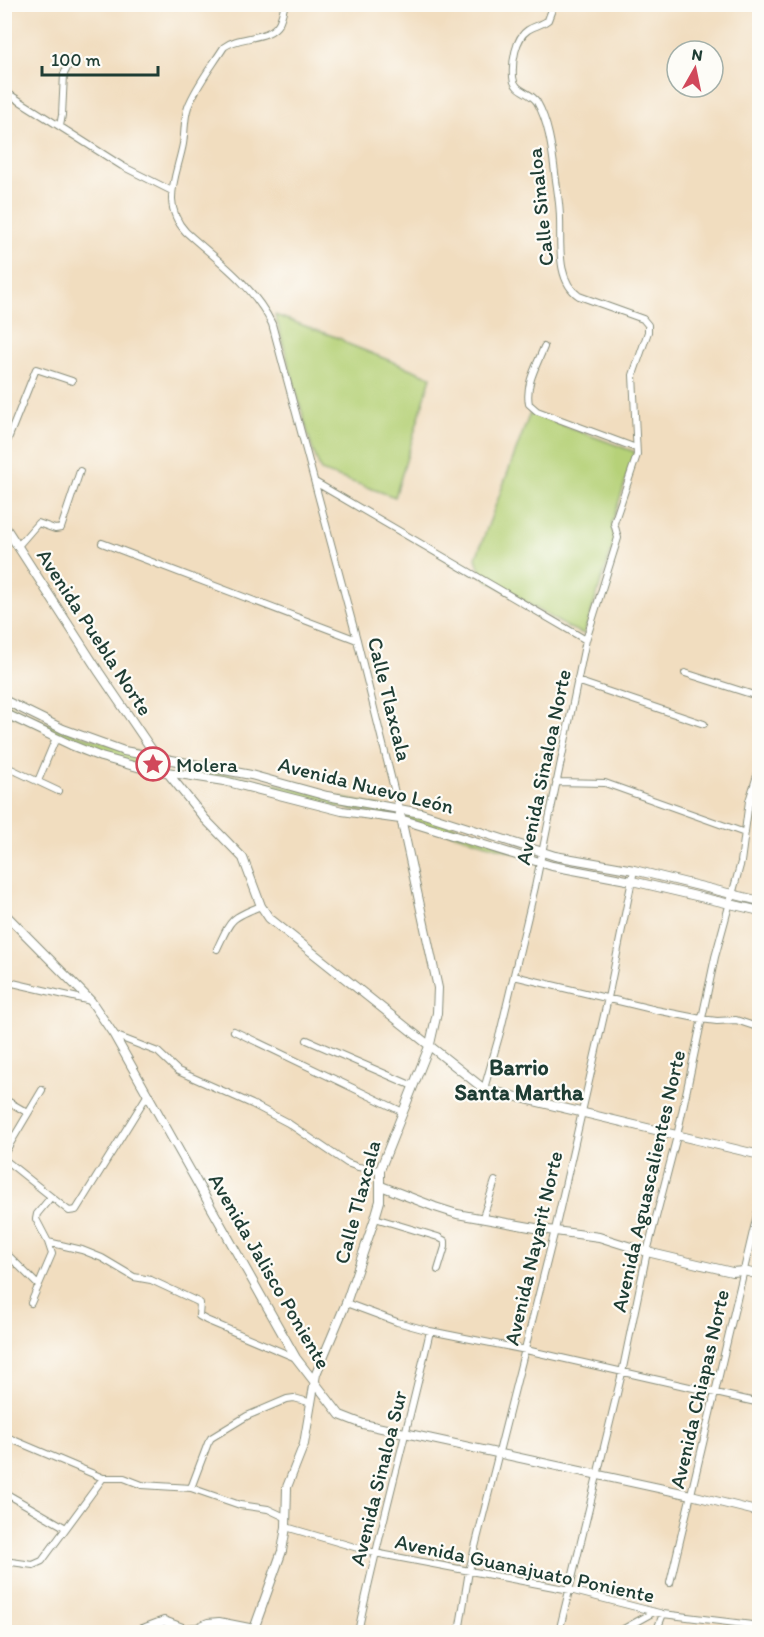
<svg xmlns="http://www.w3.org/2000/svg" width="764" height="1637" font-family="Itim,sans-serif">
  <style>
    .park { fill: #b6d178; stroke: #6a8756; stroke-width: 1.5 }
    .lines { fill: none; stroke-linecap: round; stroke-linejoin: round }
    .street-casing { stroke: #888d7a; stroke-width: 8 }
    .secondary-casing { stroke: #888d7a; stroke-width: 10 }
    .street { stroke: #fff; stroke-width: 6 }
    .secondary { stroke: #fff; stroke-width: 8 }
    .labels { text-anchor: middle; dominant-baseline: central; stroke-width: 4.5; stroke-linejoin: round; paint-order: stroke }
    .street-label { font-size: 21px; fill: #1f3d34; stroke: #fdfcf7 }
    .poi-label { font-size: 21px; fill: #1f3d34; stroke: #fdfcf7; text-anchor: start }
    .neighbourhood-label { font-size: 22px; font-weight: bold; fill: #1f3d34; stroke: #fdfcf7 }
  </style>
  <rect width="100%" height="100%" fill="#fdfcf7"/>
  <filter id="ink" filterUnits="userSpaceOnUse"><feTurbulence type="fractalNoise" baseFrequency=".0167" numOctaves="2"/><feDisplacementMap in="SourceGraphic" scale="12" xChannelSelector="R" yChannelSelector="G"/><feConvolveMatrix kernelMatrix="1 2 1 2 8 2 1 2 1" color-interpolation-filters="sRGB"/></filter>
  <filter id="wash" filterUnits="userSpaceOnUse"><feTurbulence type="fractalNoise" baseFrequency=".008" numOctaves="4" result="noise"/><feDisplacementMap in="SourceGraphic" scale="24" xChannelSelector="R" yChannelSelector="G"/><feGaussianBlur stdDeviation="1.35" result="paint"/><feColorMatrix in="noise" values="0 0 0 0 0 0 0 0 0 0 0 0 0 0 0 0 0 1.4 0 .05"/><feComposite in="paint" operator="in"/></filter>
  <g filter="url(#wash)">
    <rect width="100%" height="100%" fill="#f1ddbf"/>
    <path class="park" d="M275,315L341,339L348,344L431,377L395,497L321,471L312,448Z
      M530,413L635,452L612,523L615,540L584,634L567,627L486,579L480,571L476,558Z
      M4,702L57,728L157,758L163,769L124,763L5,712Z
      M163,763L201,768L398,810V817L326,805L290,793L234,780L167,768Z
      M402,811L419,814L539,854L538,860L403,818Z"/>
  </g>
  <g filter="url(#ink)">
    <g class="lines">
      <defs>
        <path id="street" d="M285,4C283,10 282,17 279,23C269,41 239,35 224,47C212,66 196,86 188,107C184,118 185,132 183,144C177,176 160,204 186,232C217,260 254,286 272,324L357,640L399,809
          M4,91L122,166L172,191
          M60,126L62,115L64,74L72,58
          M544,347C537,365 525,384 529,404L537,411L636,448
          M4,449L36,369L72,381
          M315,482L586,640
          M102,543L357,640
          M18,546L38,523L55,529L61,528L80,471
          M685,673L760,697
          M577,681L704,724
          M4,772L7,767L58,791
          M38,781L56,738
          M556,782L605,783L745,833
          M749,801L760,804
          M217,949C231,919 230,918 261,906
          M514,976L656,1010L701,1019L717,1021L736,1020L760,1028
          M4,981L91,1001
          M234,1031L403,1112
          M114,1035L158,1052L178,1071L252,1104L288,1123L347,1163L358,1167L380,1170
          M307,1040L413,1086
          M484,1089L500,1033L535,887L586,640L618,538L614,523L637,455L633,375L648,332V325L643,319L579,296C556,281 561,244 560,219C560,204 557,189 555,173C552,150 549,123 537,102C530,91 514,92 513,77C512,63 515,38 528,30C534,26 542,25 548,20L554,4
          M4,1099L28,1113
          M4,1154L42,1090
          M4,1159L69,1211L76,1210L148,1094
          M51,1197L37,1214L36,1219L48,1242L82,1250L102,1258L134,1277L151,1280L196,1301L200,1303L199,1316L206,1320L296,1358
          M483,1217L495,1181
          M375,1218L438,1237L445,1241V1247L438,1270
          M9,1256L38,1285
          M31,1303L52,1254L48,1242
          M346,1303L397,1322L430,1331L526,1350L760,1403
          M4,1436L103,1478H124L142,1485L191,1488L240,1505L268,1509L287,1518
          M191,1488L208,1443L211,1438L247,1416L287,1399L294,1398L312,1403
          M7,1494L66,1528
          M286,1527L375,1553L570,1590L663,1614L760,1626
          M4,1561L33,1565L42,1561L103,1478
          M670,1583L760,1202
          M254,1629L265,1632
          M358,1632C379,1531 407,1432 430,1331
          M459,1632L469,1571L555,1230L608,998L634,870
          M559,1632L622,1373L647,1252L677,1136L715,957L741,862L749,801L760,766
          M618,1632L654,1612
          M656,1632L663,1614"/>
        <path id="secondary" d="M4,525L99,672L167,772L205,819L243,858L261,906L269,918L484,1089L760,1155
          M4,700L63,729L124,751L251,775L327,796L421,813L555,856L634,870L760,901
          M4,713L71,745L101,757L141,768L224,781L342,811L400,819L552,866L632,881L760,911
          M4,913L91,1001L114,1035L296,1358L340,1415L363,1424L691,1495L760,1512
          M381,1186L435,1207L457,1214L541,1229L599,1237L647,1252L732,1272L744,1271L760,1275
          M135,1632L164,1621L185,1629L197,1628L208,1623L219,1622L254,1629L282,1551L286,1527L287,1487L304,1444L316,1374L346,1303L375,1218L380,1201V1170L430,1044L437,1013L438,988L399,809"/>
      </defs>
      <use href="#street" class="street-casing"/>
      <use href="#secondary" class="secondary-casing"/>
      <use href="#street" class="street"/>
      <use href="#secondary" class="secondary"/>
    </g>
  </g>
  <defs>
    <symbol id="sight-ring" viewBox="-11 -11 22 22"><circle r="9.5" fill="#fdfcf7" stroke="#d1495b" stroke-width="1.5"/><path d="M0-6L1.8-2.2L6-1.7L2.9 1.2L3.7 5.4L0 3.3L-3.7 5.4L-2.9 1.2L-6-1.7L-1.8-2.2Z" fill="#d1495b"/></symbol>
  </defs>
  <g fill-rule="evenodd">
    <use href="#sight-ring" x="134" y="745" width="38" height="38"/>
  </g>
  <g class="labels">
    <g class="street-label">
      <text transform="translate(540 207) rotate(-96)">Calle Sinaloa</text>
      <text transform="translate(95 632) rotate(57)">Avenida Puebla Norte</text>
      <text transform="translate(390 699) rotate(76)">Calle Tlaxcala</text>
      <text transform="translate(543 767) rotate(-78)">Avenida Sinaloa Norte</text>
      <text transform="translate(366 785) rotate(14)">Avenida Nuevo León</text>
      <text transform="translate(648 1181) rotate(-77)">Avenida Aguascalientes Norte</text>
      <text transform="translate(357 1202) rotate(-75)">Calle Tlaxcala</text>
      <text transform="translate(533 1248) rotate(-77)">Avenida Nayarit Norte</text>
      <text transform="translate(270 1271) rotate(60)">Avenida Jalisco Poniente</text>
      <text transform="translate(699 1389) rotate(-77)">Avenida Chiapas Norte</text>
      <text transform="translate(378 1478) rotate(-76)">Avenida Sinaloa Sur</text>
      <text transform="translate(525 1568) rotate(12)">Avenida Guanajuato Poniente</text>
    </g>
    <g class="poi-label">
      <text x="176" y="764">Molera</text>
    </g>
    <g class="neighbourhood-label">
      <text x="519" y="1067">Barrio<tspan x="519" dy="25">Santa Martha</tspan></text>
    </g>
  </g>
  <rect width="764" height="1637" fill="none" stroke="#fdfcf7" stroke-width="24"/>
  <g transform="translate(695 69) rotate(9)"><circle r="28" fill="#fdfcf7" stroke="#a4b0a9" stroke-width="1.5"/>
  <path d="M0-4.5L10 22L0 15L-10 22Z" fill="#d1495b"/>
  <text y="-9" font-size="16" font-weight="bold" text-anchor="middle" fill="#1f3d34">N</text>
  </g>
  <path d="M42 66v9h116v-9" fill="none" stroke="#1f3d34" stroke-width="3"/>
  <text x="51" y="66" font-size="18" fill="#1f3d34" stroke="#fdfcf7" stroke-width="4.5" paint-order="stroke">100 m</text>
</svg>
